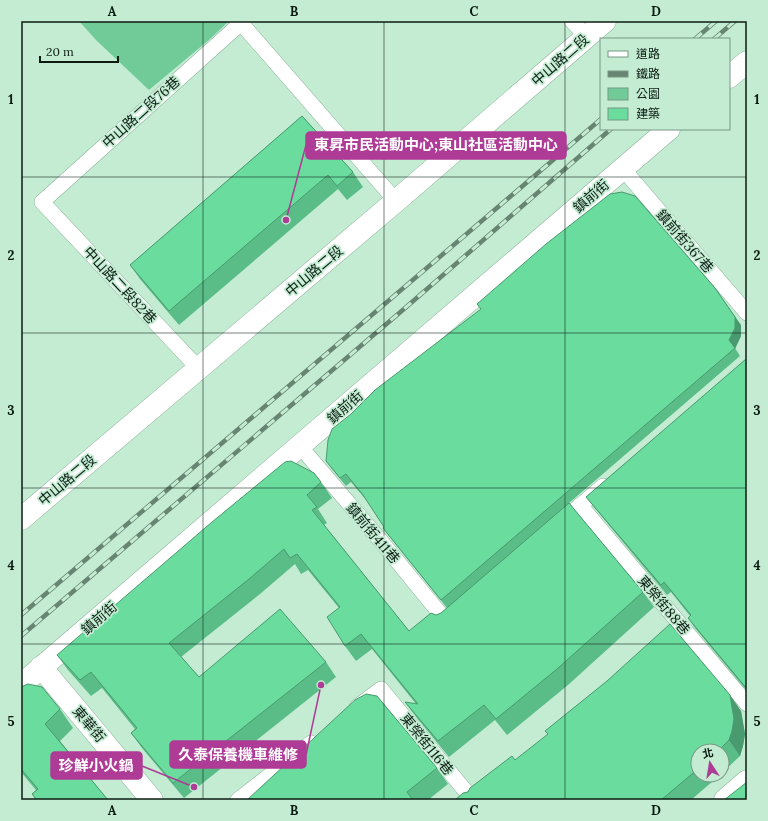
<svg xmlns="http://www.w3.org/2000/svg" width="768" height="821" font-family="Lora,'Noto Sans TC',serif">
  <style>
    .green { fill: #71cb98 }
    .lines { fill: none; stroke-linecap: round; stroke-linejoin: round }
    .service-casing { stroke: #8db49c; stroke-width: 16 }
    .minor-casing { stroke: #8db49c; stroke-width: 23 }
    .secondary-casing { stroke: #8db49c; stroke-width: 23 }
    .service { stroke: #fff; stroke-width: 15 }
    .minor { stroke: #fff; stroke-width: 22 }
    .secondary { stroke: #fff; stroke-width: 22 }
    .rail-casing { stroke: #688573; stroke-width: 4.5 }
    .rail { stroke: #c3ecd2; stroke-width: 3; stroke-dasharray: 9; stroke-linecap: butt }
    .wall { fill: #5abd88 }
    .shaded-wall { fill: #4a9a6f }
    .building { fill: #69dc9e; stroke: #4a9a6f }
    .grid { fill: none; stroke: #0b1b12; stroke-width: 1; stroke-opacity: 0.55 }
    .labels { text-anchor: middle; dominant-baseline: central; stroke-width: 3.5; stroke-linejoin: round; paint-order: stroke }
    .street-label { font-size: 14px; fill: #0b1b12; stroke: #c3ecd2 }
    .leader { fill: none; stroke: #ae3b95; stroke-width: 1.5 }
    .callout-dot { fill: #ae3b95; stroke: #c3ecd2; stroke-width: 1.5 }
    .callout { fill: #ae3b95; stroke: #ae3b95; stroke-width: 1.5 }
    .callout-label { font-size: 15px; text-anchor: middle; font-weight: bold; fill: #fff }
    .neatline { fill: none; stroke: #0b1b12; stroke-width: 1.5 }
    .grid-label { font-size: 13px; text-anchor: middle; font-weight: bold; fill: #0b1b12 }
  </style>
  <rect width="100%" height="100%" fill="#c3ecd2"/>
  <path class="green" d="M79,21H229L210,39L149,90L96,40Z"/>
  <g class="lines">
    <defs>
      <path id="service" d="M244,21L241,23L396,201
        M572,21L587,37
        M623,169L747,313
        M199,369L42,202L241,23
        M299,445L380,540L446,621L454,614
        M580,505L747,704
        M560,523L603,486
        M357,707L381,689L473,800
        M238,800L311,743"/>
      <path id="minor" d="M729,77L747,62
        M41,667L152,800
        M21,685L669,129
        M725,800L747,781"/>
      <path id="secondary" d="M21,519L396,201L605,21"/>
    </defs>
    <use href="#service" class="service-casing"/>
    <use href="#minor" class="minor-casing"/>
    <use href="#secondary" class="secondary-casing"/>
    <use href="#service" class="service"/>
    <use href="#minor" class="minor"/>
    <use href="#secondary" class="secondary"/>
    <defs>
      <path id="rail" d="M695,39L716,21
        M714,39L735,21
        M21,615L601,119
        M21,636L404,309L611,129"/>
    </defs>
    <use href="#rail" class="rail-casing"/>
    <use href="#rail" class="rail"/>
  </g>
  <path class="wall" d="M302,116L353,172L363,187L347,200L338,189L179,325L140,279L130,265Z
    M477,304L741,325V336L735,348L740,356L569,503L643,592L654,607L568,685L507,735L495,720L449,757L416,717L405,702L416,704L372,649L356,661L345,646L339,608L308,570L301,574L295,564L260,594L181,657L199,677L326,662L336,677L184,798L142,748L131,733L135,729L102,688L91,696L68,670L57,655L321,482L332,498L318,509L327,523L324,525L409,631L436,615L441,613L447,608L389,536L383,528L384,527L367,501L351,482L346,486L332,469L326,461L481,309Z
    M747,359V691L695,628L688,618L690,616L671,592L667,595L593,506L586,497Z
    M21,687L60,709L73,728L60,741L108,800H36L32,794L36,790L21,772Z
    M741,711L745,734L743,746L740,756L722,773V751H698V775H720L691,800H455L515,760Z
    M437,768L448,784L428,800H247Z"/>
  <path class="shaded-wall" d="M715,288L741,325V336L735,349L729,340Z
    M730,695L741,711L745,734L743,746L740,756L729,740Z"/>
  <path class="building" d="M302,116L353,172L337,186L328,175L169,311L130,265Z
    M622,192L635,196L715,288L735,317V328L729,340L735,348L441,600L383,528L384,527L363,495L346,474L340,478L326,461L328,440L332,429L351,414L375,390L481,309L477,304L546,244L610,194Z
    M746,359H747V689L688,618L691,615L664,582L661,585L586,497Z
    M291,461L314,473L321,482L307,495L317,507L312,510L409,631L431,613L436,615L441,613L569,503L643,592L557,669L496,719L484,705L438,741L405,702L418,704L361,634L345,646L327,617L340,607L297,554L290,558L284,549L249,579L169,643L199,677L280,609L326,662L173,783L131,733L137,728L91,672L80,680L57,655L212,522L285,462Z
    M670,624L730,695L734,719L732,731L729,740L718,751H698V769L661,800H455L463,793L468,792L470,788L512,756L515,760L548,734L545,731L607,681Z
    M28,684L42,687L60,709L45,724L108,800H37L32,794L38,789L21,769V687Z
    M366,694L377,696L437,768L407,792L413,800H247L355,700Z
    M747,782V800H724Z"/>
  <path class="grid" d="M203,21V800M384,21V800M565,21V800M21,177H747M21,333H747M21,488H747M21,644H747"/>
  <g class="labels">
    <g class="street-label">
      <text transform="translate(560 60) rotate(-41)">中山路二段</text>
      <text transform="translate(141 112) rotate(-42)">中山路二段76巷</text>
      <text transform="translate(591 196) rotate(-41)">鎮前街</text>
      <text transform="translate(685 241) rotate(49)">鎮前街367巷</text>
      <text transform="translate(314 271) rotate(-40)">中山路二段</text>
      <text transform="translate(120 285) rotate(47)">中山路二段82巷</text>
      <text transform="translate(345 407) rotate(-41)">鎮前街</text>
      <text transform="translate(67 480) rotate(-40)">中山路二段</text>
      <text transform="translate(373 533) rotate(50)">鎮前街411巷</text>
      <text transform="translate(664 605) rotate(50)">東榮街88巷</text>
      <text transform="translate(99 618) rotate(-41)">鎮前街</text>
      <text transform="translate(89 724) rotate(50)">東華街</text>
      <text transform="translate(427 744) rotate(51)">東榮街116巷</text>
    </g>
  </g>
  <path class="leader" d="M286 220L306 145M321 685L306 755M194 787L142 766"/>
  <g class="callout-dot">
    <circle cx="286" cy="220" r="4"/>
    <circle cx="321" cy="685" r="4"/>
    <circle cx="194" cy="787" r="4"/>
  </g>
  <g class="callout">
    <rect x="306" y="132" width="260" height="27" rx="4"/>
    <rect x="170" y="741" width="136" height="27" rx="4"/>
    <rect x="51" y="752" width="91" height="27" rx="4"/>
  </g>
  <g class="callout-label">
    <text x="436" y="150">東昇市民活動中心;東山社區活動中心</text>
    <text x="238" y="760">久泰保養機車維修</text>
    <text x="96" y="771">珍鮮小火鍋</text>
  </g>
  <rect width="768" height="821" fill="none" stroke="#c3ecd2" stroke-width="44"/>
  <rect x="600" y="38" width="130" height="92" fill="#c3ecd2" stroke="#799885"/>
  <rect x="608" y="51" width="20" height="6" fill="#ffffff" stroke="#799885"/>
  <text x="636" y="58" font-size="12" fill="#0b1b12">道路</text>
  <rect x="608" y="71" width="20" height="6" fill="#688573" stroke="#799885"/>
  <text x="636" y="78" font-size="12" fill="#0b1b12">鐵路</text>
  <rect x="608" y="88" width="20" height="12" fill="#71cb98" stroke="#799885"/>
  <text x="636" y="98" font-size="12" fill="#0b1b12">公園</text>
  <rect x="608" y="108" width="20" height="12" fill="#69dc9e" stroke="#799885"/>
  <text x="636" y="118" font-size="12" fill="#0b1b12">建築</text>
  <g transform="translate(710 763) rotate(348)"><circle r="19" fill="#c3ecd2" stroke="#799885"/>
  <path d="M0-3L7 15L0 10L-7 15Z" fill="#ae3b95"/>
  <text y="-6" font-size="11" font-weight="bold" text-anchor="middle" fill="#0b1b12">北</text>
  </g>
  <path d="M40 56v6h78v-6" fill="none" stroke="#0b1b12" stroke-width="2"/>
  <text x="46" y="56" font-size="12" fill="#0b1b12" stroke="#c3ecd2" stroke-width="3" paint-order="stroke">20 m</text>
  <rect x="22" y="22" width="724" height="777" class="neatline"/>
  <g class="grid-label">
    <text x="112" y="16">A</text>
    <text x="294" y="16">B</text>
    <text x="474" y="16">C</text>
    <text x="656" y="16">D</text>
    <text x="11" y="104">1</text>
    <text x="757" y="104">1</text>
    <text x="11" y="260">2</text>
    <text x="757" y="260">2</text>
    <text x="11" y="415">3</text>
    <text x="757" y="415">3</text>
    <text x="11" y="570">4</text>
    <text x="757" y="570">4</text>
    <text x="11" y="726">5</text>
    <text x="757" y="726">5</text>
    <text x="112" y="815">A</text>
    <text x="294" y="815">B</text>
    <text x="474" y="815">C</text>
    <text x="656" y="815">D</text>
  </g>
</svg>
